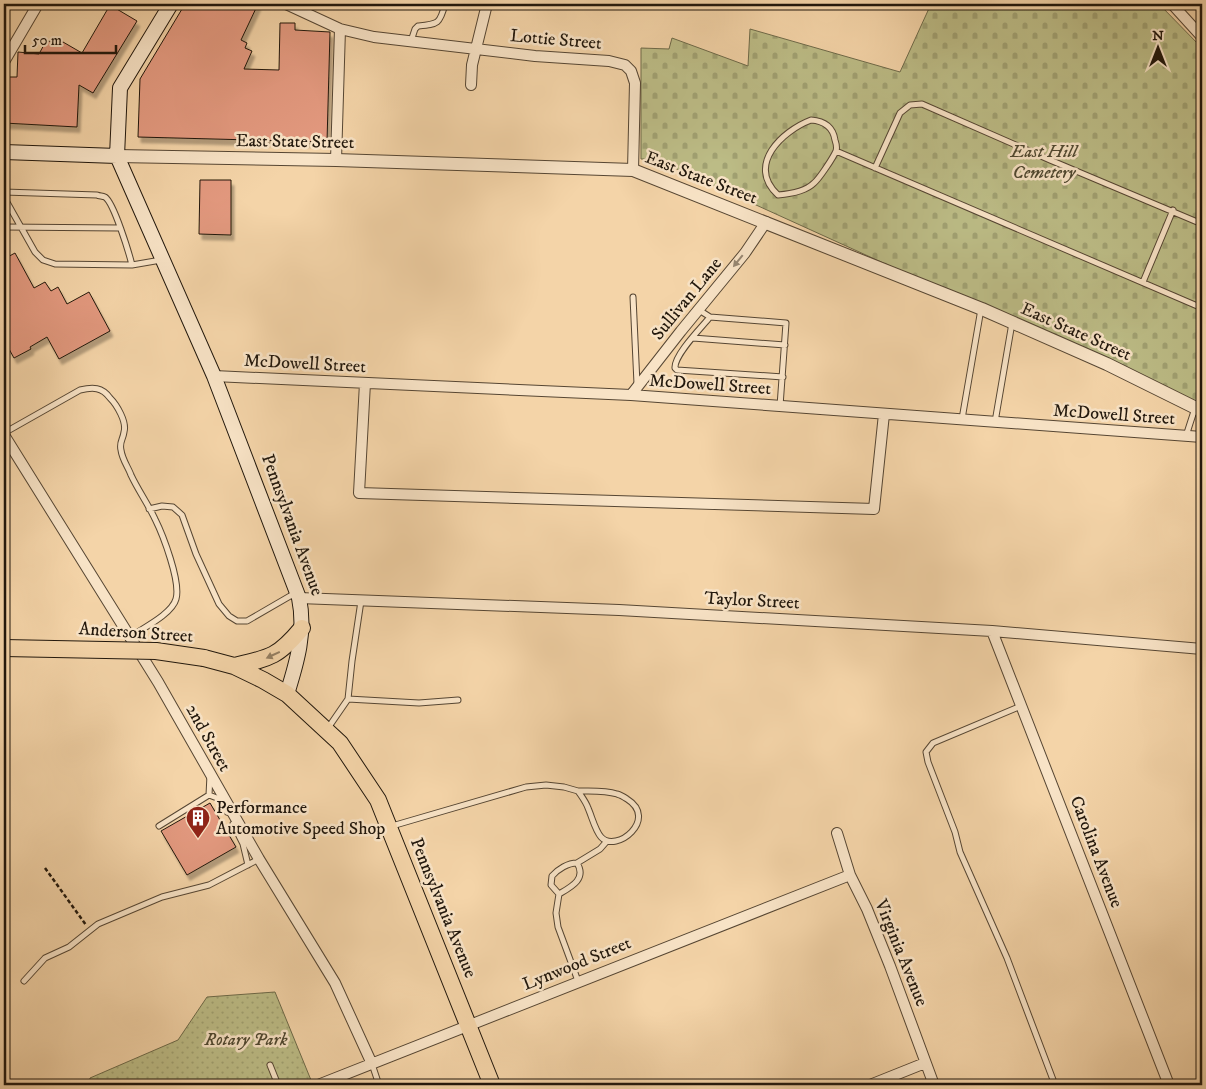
<svg xmlns="http://www.w3.org/2000/svg" width="1206" height="1089" font-family="'IM FELL DW Pica',serif">
  <style>
    .green { fill: url(#green-dots); stroke: #6e6a49 }
    .cemetery { fill: url(#cemetery-stones); stroke: #6e6a49 }
    .building { fill: #e3997f; stroke: #21170c; filter: url(#shadow) }
    .lines { fill: none; stroke-linecap: round; stroke-linejoin: round }
    .service-casing { stroke: #564633; stroke-width: 7 }
    .minor-casing { stroke: #564633; stroke-width: 12 }
    .tertiary-casing { stroke: #564633; stroke-width: 14 }
    .secondary-casing { stroke: #21170c; stroke-width: 16 }
    .trunk-casing { stroke: #21170c; stroke-width: 18 }
    .path { stroke: #21170c; stroke-width: 2.5; stroke-dasharray: 4 2.5; stroke-linecap: butt }
    .service { stroke: #f8e3c6; stroke-width: 5 }
    .minor { stroke: #f8e3c6; stroke-width: 10 }
    .tertiary { stroke: #f8e3c6; stroke-width: 12 }
    .secondary { stroke: #f8e3c6; stroke-width: 14 }
    .trunk { stroke: #f4d4a8; stroke-width: 16 }
    .trunk-bridge-casing { stroke: #21170c; stroke-width: 18; stroke-linecap: butt }
    .trunk-bridge { stroke: #f4d4a8; stroke-width: 16 }
    .oneway { fill: #978772 }
    .oneway2 { fill: #957f62 }
    .labels { text-anchor: middle; dominant-baseline: central; stroke-width: 5; stroke-linejoin: round; paint-order: stroke }
    .street-label { font-size: 18px; fill: #21170c; stroke: #f8e3c6 }
    .park-label { font-size: 18px; font-style: italic; fill: #504931; stroke: #f8e3c6 }
    .poi-label { font-size: 18px; fill: #21170c; stroke: #f8e3c6; text-anchor: start }
  </style>
  <defs>
    <pattern id="green-dots" width="8" height="8" patternUnits="userSpaceOnUse" patternTransform="scale(1.25)"><rect width="8" height="8" fill="#bcbc86"/><path d="M2 2h.1M6 6h.1" fill="none" stroke="#a1a172" stroke-width="1.8" stroke-linecap="round"/></pattern>
    <pattern id="cemetery-stones" width="16" height="16" patternUnits="userSpaceOnUse" patternTransform="scale(1.25)"><rect width="16" height="16" fill="#bcbc86"/><path d="M2 7V4a2 2 0 0 1 4 0v3zM10 15v-3a2 2 0 0 1 4 0v3z" fill="#a1a172"/></pattern>
    <filter id="shadow"><feDropShadow dx="3" dy="5.5" stdDeviation="1" flood-color="#0004"/></filter>
  </defs>
  <rect width="100%" height="100%" fill="#f4d4a8"/>
  <filter id="stains"><feTurbulence type="fractalNoise" baseFrequency=".004" numOctaves="4"/><feColorMatrix values="0 0 0 0 .2 0 0 0 0 .09 0 0 0 0 .02 0 0 0 .5 -.17"/></filter>
  <radialGradient id="worn" r=".72"><stop offset=".6" stop-color="#630" stop-opacity="0"/><stop offset="1" stop-color="#630" stop-opacity=".3"/></radialGradient>
  <path class="green" d="M275,992L313,1085H89L90,1078L178,1040L207,997Z"/>
  <path class="cemetery" d="M931,4H1159L1202,48V408L655,159H641V48L669,49L672,38L748,66L750,29L900,72Z"/>
  <path class="building" d="M185,4H258L241,40L247,43L245,48L252,51L244,69L279,70L280,23H295V30L330,32L327,142L138,137L140,79Z
    M110,5L137,21L93,93L79,85L77,127L4,123V77H17L18,52L39,54L46,41L63,42L82,53Z
    M200,180H231V235L199,234Z
    M15,253L34,288L45,282L51,291L58,287L67,304L89,292L110,331L59,359L47,337L30,347L31,349L14,358L4,340V259Z
    M210,803L236,847L187,875L161,831Z"/>
  <g class="lines">
    <defs>
      <path id="service" d="M21,4L35,9
        M411,41L415,29L418,26C438,24 440,24 445,4
        M811,120C825,121 833,127 835,140C836,143 837,148 836,151C833,158 819,179 814,183C805,192 790,194 778,195C746,165 782,131 811,120Z
        M836,151L1202,308
        M875,168L900,113L910,105L922,104L1050,160L1202,224
        M4,192L97,195C99,196 102,196 105,197C114,203 129,253 132,265
        M4,197L35,252L43,260L55,264L132,265L161,260
        M4,227L120,228
        M1143,282L1173,210
        M633,297L637,384
        M699,310L710,317L786,323L780,406
        M710,317C701,328 674,355 675,368L677,370L783,377
        M693,338L785,345
        M962,419L981,309
        M995,422L1012,323
        M4,433L80,390C93,387 102,387 110,398C117,405 127,422 124,432C123,440 119,442 121,450C122,459 128,467 131,475C138,490 148,504 155,519C163,535 181,582 176,599C172,614 143,628 130,637
        M1186,436L1195,408
        M149,509L162,506L173,507L182,515L196,554L219,604L229,616L237,621H247L297,592
        M348,699L419,703L458,700
        M1021,706L933,743L926,752L928,762L955,832L960,852L1007,958L1055,1085
        M328,728L348,699L352,661L361,601
        M209,795L210,775
        M233,824L243,844L248,865
        M159,826L209,795L217,798L227,812
        M392,826L526,787L546,785L564,787L578,791C582,797 586,802 588,808C592,817 595,830 601,837C616,854 659,819 627,799C624,797 621,795 617,794C605,790 591,791 578,791
        M577,863L600,849L607,841
        M559,894L551,885L552,876C558,869 568,863 577,863C587,879 571,887 559,894L556,913L558,927L578,981
        M24,981L45,958L69,947L98,924L162,897L209,885L259,859
        M372,1064L379,1085
        M270,1065L278,1085"/>
      <path id="minor" d="M286,4L340,29L374,37L535,56L609,61L625,65L631,71L635,83L633,170
        M1172,4L1202,37
        M4,62L38,4
        M471,85L472,65L487,4
        M336,160L340,29
        M214,376L631,395L1202,437
        M365,383L359,493L874,509L884,414
        M631,395L681,331L745,253L766,222
        M4,435L158,682L259,859L335,983L372,1064
        M299,598L619,610L992,631L1202,649
        M992,631L1169,1085
        M837,833L850,875L867,909L890,966L934,1085
        M318,1085L850,875
        M870,1085L925,1063"/>
      <path id="tertiary" d="M117,156L336,160L633,170L982,309L1107,364L1202,411"/>
      <path id="secondary" d="M171,4L120,88L117,156L214,376L299,598C306,632 297,662 287,694
        M4,152L117,156"/>
      <path id="trunk" d="M204,658L234,666L263,680L287,694L340,743L378,800L492,1085
        M234,666C270,658 278,657 302,628"/>
    </defs>
    <use href="#service" class="service-casing"/>
    <use href="#minor" class="minor-casing"/>
    <use href="#tertiary" class="tertiary-casing"/>
    <use href="#secondary" class="secondary-casing"/>
    <use href="#trunk" class="trunk-casing"/>
    <path class="path" d="M45,868L86,925"/>
    <use href="#service" class="service"/>
    <use href="#minor" class="minor"/>
    <use href="#tertiary" class="tertiary"/>
    <use href="#secondary" class="secondary"/>
    <use href="#trunk" class="trunk"/>
    <defs>
      <path id="trunk-bridge" d="M4,648L156,651L204,658"/>
    </defs>
    <use href="#trunk-bridge" class="trunk-bridge-casing"/>
    <use href="#trunk-bridge" class="trunk-bridge"/>
  </g>
  <defs><path id="oneway-solid" d="M-6-.8H1V-3.2L6.5 0L1 3.2V.8H-6Z" transform="scale(1.25)"/></defs>
  <use class="oneway" href="#oneway-solid" transform="translate(738 261) rotate(129)"/>
  <use class="oneway2" href="#oneway-solid" transform="translate(273 655) rotate(155)"/>
  <defs>
    <symbol id="building-pin" viewBox="-11 -11 22 30"><path d="M0 17L-7.5 6A9.5 9.5 0 1 1 7.5 6Z" fill="#8f2418" stroke="#f8e3c6"/><path d="M-4-6H4V6H1V3H-1V6H-4ZM-2.5-4.3h1.7v1.8h-1.7ZM.8-4.3h1.7v1.8H.8ZM-2.5-1h1.7V.8h-1.7ZM.8-1h1.7V.8H.8Z" fill="#fff"/></symbol>
  </defs>
  <g fill-rule="evenodd">
    <use href="#building-pin" x="184" y="804" width="28" height="38"/>
  </g>
  <g class="labels">
    <g class="street-label">
      <text transform="translate(556 40) rotate(5)">Lottie Street</text>
      <text transform="translate(295 142) rotate(1)">East State Street</text>
      <text transform="translate(701 178) rotate(21)">East State Street</text>
      <text transform="translate(687 299) rotate(-51)">Sullivan Lane</text>
      <text transform="translate(1076 332) rotate(24)">East State Street</text>
      <text transform="translate(305 364) rotate(3)">McDowell Street</text>
      <text transform="translate(710 385) rotate(4)">McDowell Street</text>
      <text transform="translate(1114 415) rotate(4)">McDowell Street</text>
      <text transform="translate(292 525) rotate(70)">Pennsylvania Avenue</text>
      <text transform="translate(752 601) rotate(3)">Taylor Street</text>
      <text transform="translate(136 633) rotate(4)">Anderson Street</text>
      <text transform="translate(208 738) rotate(61)">2nd Street</text>
      <text transform="translate(1096 852) rotate(69)">Carolina Avenue</text>
      <text transform="translate(443 908) rotate(68)">Pennsylvania Avenue</text>
      <text transform="translate(901 953) rotate(68)">Virginia Avenue</text>
      <text transform="translate(577 964) rotate(-22)">Lynwood Street</text>
    </g>
    <g class="park-label">
      <text x="1044" y="152">East Hill<tspan x="1044" dy="21">Cemetery</tspan></text>
      <text x="246" y="1040">Rotary Park</text>
    </g>
    <g class="poi-label">
      <text x="216" y="808">Performance<tspan x="216" dy="21">Automotive Speed Shop</tspan></text>
    </g>
  </g>
  <rect width="1206" height="1089" fill="none" stroke="#f4d4a8" stroke-width="20"/>
  <rect x="5" y="5" width="1196" height="1079" fill="none" stroke="#21170c" stroke-width="2.5"/>
  <rect x="10" y="10" width="1186" height="1069" fill="none" stroke="#21170c"/>
  <g transform="translate(1158 48)" stroke="#f8e3c6" stroke-width="4" paint-order="stroke">
  <path d="M0-4L9 19L0 12L-9 19Z" fill="#21170c"/>
  <text y="-8" font-size="14" font-weight="bold" text-anchor="middle" fill="#21170c">N</text>
  </g>
  <path d="M25 45v8h91v-8" fill="none" stroke="#21170c" stroke-width="2.5"/>
  <text x="32" y="45" font-size="15" fill="#21170c" stroke="#f8e3c6" stroke-width="4" paint-order="stroke">50 m</text>
  <rect width="100%" height="100%" filter="url(#stains)"/>
  <rect width="100%" height="100%" fill="url(#worn)"/>
</svg>
